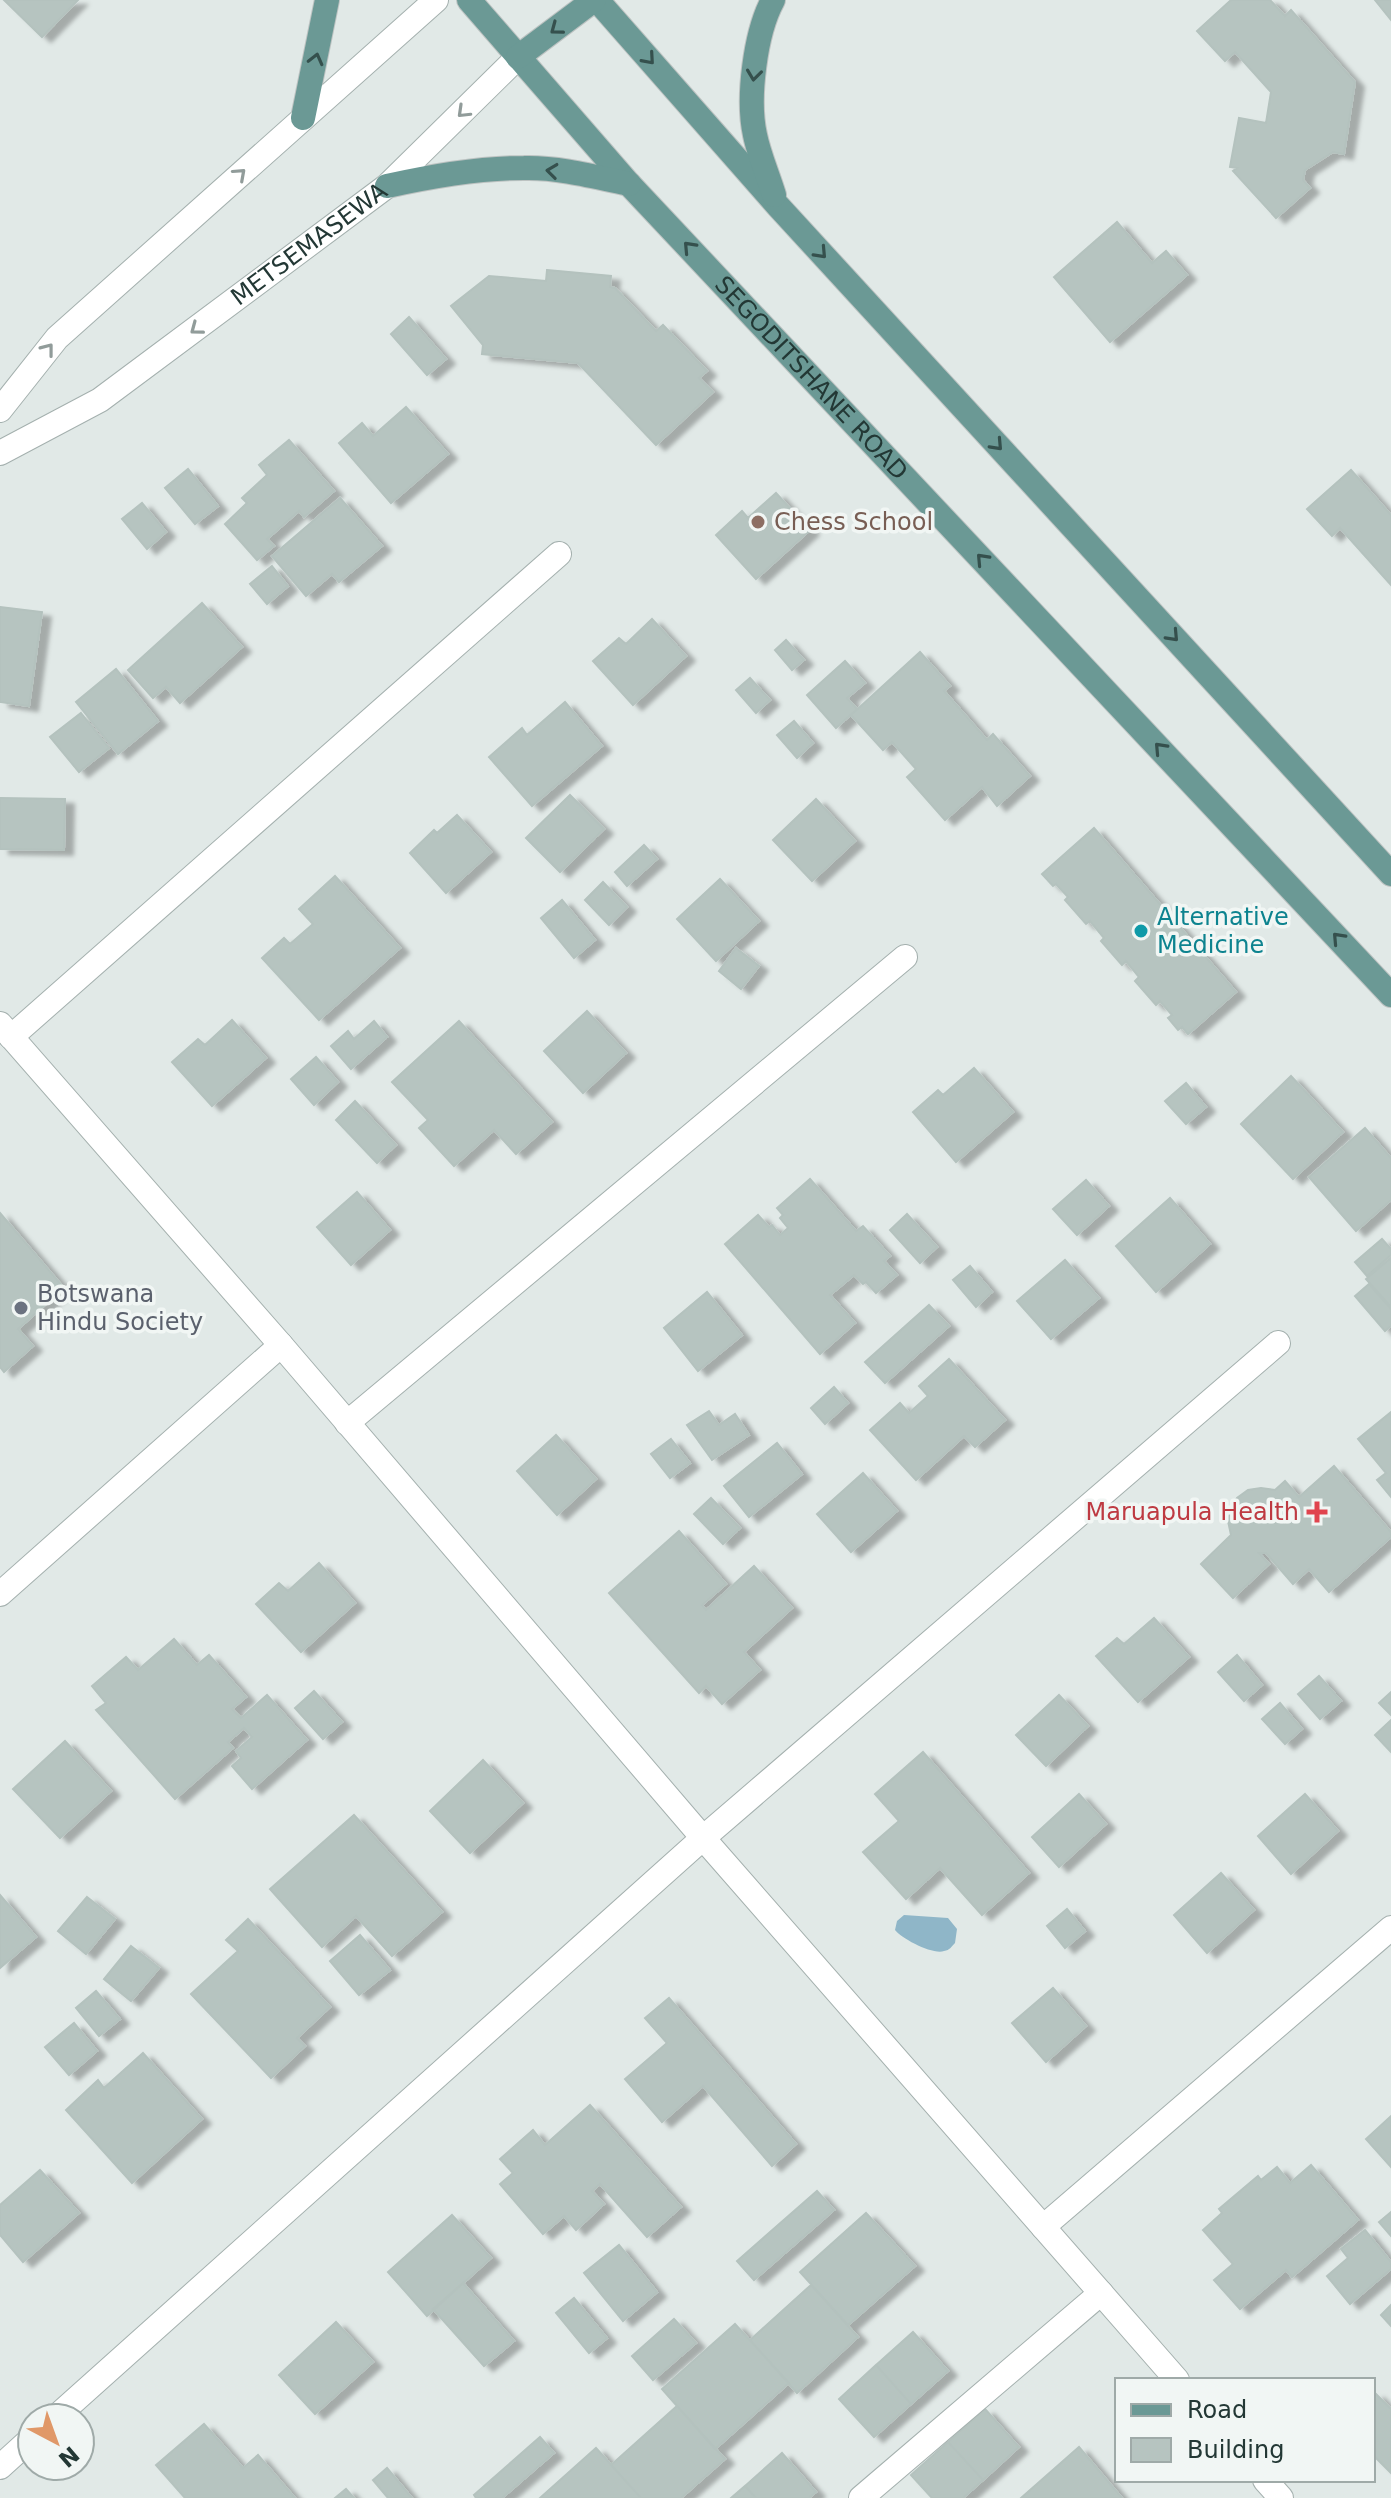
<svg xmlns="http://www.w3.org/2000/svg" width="1391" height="2498" font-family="'DejaVu Sans',sans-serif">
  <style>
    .water { fill: #8fb6c8 }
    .building { fill: #b6c4c0; stroke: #b4c2be; stroke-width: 2; filter: url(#shadow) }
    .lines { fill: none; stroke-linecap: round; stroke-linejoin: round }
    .minor-casing { stroke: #a4b0ae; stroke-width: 26 }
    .major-casing { stroke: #bdc3c2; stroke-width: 26 }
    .minor { stroke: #fff; stroke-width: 24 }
    .major { stroke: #6b9995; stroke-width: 24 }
    .oneway { stroke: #35504d }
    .oneway2 { stroke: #919c9a }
    .education-dot { fill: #8d6e63; stroke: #f1f6f4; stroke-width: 3 }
    .culture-dot { fill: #0f9aa8; stroke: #f1f6f4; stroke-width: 3 }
    .worship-dot { fill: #6b7280; stroke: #f1f6f4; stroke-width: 3 }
    .health-dot { fill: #e0444e; stroke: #f1f6f4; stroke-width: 3 }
    .labels { text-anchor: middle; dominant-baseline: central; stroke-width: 7; stroke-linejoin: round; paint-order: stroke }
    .street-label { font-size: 24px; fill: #233835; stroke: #f1f6f4 }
    .education-label { font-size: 24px; fill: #785e54; stroke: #f1f6f4; text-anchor: start }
    .culture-label { font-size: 24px; fill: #0d838f; stroke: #f1f6f4; text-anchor: start }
    .worship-label { font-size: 24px; fill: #5b616d; stroke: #f1f6f4; text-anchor: start }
    .health-label { font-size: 24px; fill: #be3a42; stroke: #f1f6f4; text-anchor: end }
  </style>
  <defs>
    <filter id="shadow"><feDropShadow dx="9" dy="5" stdDeviation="2" flood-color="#0004"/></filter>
  </defs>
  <rect width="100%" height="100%" fill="#e1e9e7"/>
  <path class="water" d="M904,1915L948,1918L957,1929L955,1943C951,1947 950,1950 944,1951C933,1955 902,1939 895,1930L897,1921Z"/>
  <path class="building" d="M4,0H78L42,37Z
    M1231,0H1270L1285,16L1291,10L1355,82L1344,154L1333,152L1305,170L1303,180L1310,188L1276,218L1233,171L1237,168L1230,167L1239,118L1266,123L1271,92L1235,52L1225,61L1197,31Z
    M1375,0H1391V20Z
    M1117,222L1152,263L1166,251L1187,275L1110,342L1054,277Z
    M547,270L611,276L610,287L615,288L656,331L663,325L707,371L699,378L713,392L656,445L578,363L482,354L483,345L451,306L489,276L546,281Z
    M409,317L446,359L427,375L391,334Z
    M406,407L448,454L391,503L339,443L362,423L373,436Z
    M289,440L334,491L304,517L299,511L267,539L274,546L257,560L225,524L247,503L242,498L267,475L259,465Z
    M188,469L218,506L195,524L165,488Z
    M1351,470L1391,515V585L1340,528L1332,536L1307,509Z
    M776,493L810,530L756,579L716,535L742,511L748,518Z
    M340,498L382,546L339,582L332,574L306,596L272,556Z
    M142,503L166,532L147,549L122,519Z
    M272,566L288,586L267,604L250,584Z
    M202,603L242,647L180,703L166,687L153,698L128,670Z
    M0,607L42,612L29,706L0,702Z
    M652,619L686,656L633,705L593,661L619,638L626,644Z
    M786,640L804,660L792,670L775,650Z
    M920,652L950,686L944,691L987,740L993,734L1030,776L997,806L982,787L945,820L907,777L916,769L892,742L883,750L851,715Z
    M845,661L865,683L847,698L857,709L836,728L807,695Z
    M116,669L158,721L118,754L76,702Z
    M750,678L770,700L756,713L736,690Z
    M565,702L602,746L532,806L489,757L522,728L527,735Z
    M81,713L109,748L79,772L50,737Z
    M794,721L813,743L797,758L777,735Z
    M570,795L604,829L560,872L526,838Z
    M0,798L65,799L64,850L0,849Z
    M816,799L855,841L812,881L773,840Z
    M457,815L491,852L446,893L410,853L434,830L437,833Z
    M1094,828L1236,992L1188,1034L1182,1027L1178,1030L1168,1018L1172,1015L1160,1001L1156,1005L1135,981L1139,977L1126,961L1122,965L1101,941L1104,938L1090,921L1086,924L1065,900L1068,897L1056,884L1053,886L1042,874Z
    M644,845L657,859L627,886L615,872Z
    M335,876L400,948L319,1020L262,958L284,938L290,944L313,924L299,909Z
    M720,879L759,921L716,961L677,919Z
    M603,882L627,907L609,925L585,900Z
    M562,900L595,940L574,958L541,918Z
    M736,948L759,966L741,989L719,971Z
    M587,1011L626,1053L583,1093L544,1051Z
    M232,1020L266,1058L212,1106L172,1062L198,1039L205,1045Z
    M374,1021L387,1037L351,1069L331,1046L348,1031L354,1039Z
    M459,1021L552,1122L516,1154L494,1130L454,1166L419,1128L428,1120L392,1082Z
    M316,1057L338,1082L314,1105L291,1079Z
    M974,1068L1013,1112L956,1162L913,1112L938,1090L943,1095Z
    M1291,1076L1343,1132L1293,1179L1241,1124Z
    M1186,1083L1206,1107L1186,1124L1165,1101Z
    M355,1101L396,1145L377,1163L336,1120Z
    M1365,1128L1391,1158V1200L1356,1231L1309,1177Z
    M810,1179L856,1231L863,1226L890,1256L884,1261L897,1275L876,1293L866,1282L863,1284L854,1275L830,1295L855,1323L820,1354L725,1244L758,1215L769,1227L772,1225L780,1235L788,1228L780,1218L783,1215L777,1208Z
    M1086,1180L1109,1206L1077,1235L1053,1209Z
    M357,1192L390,1230L351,1265L317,1227Z
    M1170,1198L1210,1244L1156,1292L1116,1246Z
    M0,1213L64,1288L18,1329L33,1346L4,1372L0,1367Z
    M907,1214L937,1247L920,1263L890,1230Z
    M1382,1239L1391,1249V1255L1367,1276L1355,1262Z
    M1391,1258V1307L1366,1279Z
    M1065,1260L1099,1298L1051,1339L1017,1301Z
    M970,1266L992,1292L976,1307L953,1280Z
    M1369,1284L1391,1309V1326L1385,1331L1355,1296Z
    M707,1292L742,1335L698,1371L664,1328Z
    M929,1305L949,1326L885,1383L865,1362Z
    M949,1359L1005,1420L975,1447L964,1436L916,1480L870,1430L900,1403L909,1413L928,1396L919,1386Z
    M834,1387L848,1403L825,1424L811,1408Z
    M709,1411L719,1425L735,1414L749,1435L712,1460L687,1425Z
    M1391,1412V1497L1377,1480L1386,1473L1358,1439Z
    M556,1435L596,1479L557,1515L517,1471Z
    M671,1439L690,1463L670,1478L651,1454Z
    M777,1443L802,1474L749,1517L724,1486Z
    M1334,1466L1391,1532V1537L1329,1592L1309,1569L1293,1584L1266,1553H1259L1269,1564L1233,1598L1201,1564L1231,1535L1228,1521L1231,1508L1237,1498L1248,1490L1261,1488L1275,1490L1285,1481L1299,1497Z
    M863,1473L897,1511L851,1552L817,1514Z
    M711,1498L740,1528L723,1544L694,1514Z
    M679,1531L726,1584L702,1605L706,1610L754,1566L792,1608L744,1652L760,1670L722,1704L706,1686L699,1693L609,1593Z
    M319,1563L355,1603L301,1652L256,1604L279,1583L288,1591Z
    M1154,1618L1189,1657L1138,1702L1096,1656L1117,1638L1124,1644Z
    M174,1639L197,1665L209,1655L246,1697L232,1709L241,1718L267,1695L307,1740L252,1789L232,1766L241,1758L236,1751L252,1737L244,1728L228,1742L233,1748L175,1799L96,1710L106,1703L92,1686L126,1657L138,1670Z
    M1237,1655L1262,1685L1244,1701L1218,1672Z
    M1319,1676L1341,1701L1320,1719L1298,1694Z
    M314,1691L342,1722L323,1739L295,1708Z
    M1391,1692V1715L1379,1703Z
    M1059,1695L1088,1726L1046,1766L1016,1735Z
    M1280,1703L1302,1729L1285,1744L1262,1719Z
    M1391,1720V1752L1375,1735Z
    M65,1741L111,1791L60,1838L13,1789Z
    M923,1752L1029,1873L982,1915L940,1868L906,1899L863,1852L899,1821L875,1794Z
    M483,1760L523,1803L470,1853L430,1811Z
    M1079,1794L1106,1824L1059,1867L1032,1837Z
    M1305,1794L1338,1831L1291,1874L1258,1836Z
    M354,1815L442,1912L392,1956L356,1916L322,1947L270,1889Z
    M1221,1873L1254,1910L1207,1953L1174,1915Z
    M0,1895L36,1937L0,1968Z
    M87,1897L115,1919L86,1954L58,1931Z
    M1067,1909L1085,1931L1065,1948L1047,1926Z
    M248,1919L330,2007L297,2038L305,2046L271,2078L191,1994L238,1951L226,1940Z
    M360,1935L390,1970L359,1995L330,1961Z
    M131,1946L159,1968L131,2001L104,1979Z
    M1053,1988L1086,2026L1046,2062L1012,2023Z
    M96,1991L120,2019L99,2036L76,2008Z
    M669,1998L796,2144L772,2166L703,2086L662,2122L625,2079L667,2043L645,2018Z
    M74,2023L97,2051L69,2075L45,2047Z
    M143,2053L202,2119L132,2183L66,2110L98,2080L104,2088Z
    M590,2105L681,2207L647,2237L600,2184L592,2191L604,2204L576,2230L564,2216L543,2234L500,2184L513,2173L500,2159L533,2130L545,2145Z
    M1391,2116V2167L1366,2139Z
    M1311,2165L1358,2220L1292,2277L1286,2270L1240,2309L1214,2280L1233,2264L1203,2230L1222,2213L1219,2209L1258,2176L1261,2180L1277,2167L1290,2183Z
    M40,2170L79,2213L23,2262L0,2235V2205Z
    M817,2191L834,2210L754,2280L737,2261Z
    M1391,2212V2236L1379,2222Z
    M866,2213L915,2266L848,2325L800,2272Z
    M452,2215L491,2258L427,2316L388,2272Z
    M1365,2230L1391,2262V2269L1350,2304L1327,2276L1348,2258L1341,2249Z
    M619,2245L657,2292L623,2321L584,2273Z
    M463,2283L514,2341L484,2366L433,2309Z
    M811,2285L858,2337L797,2393L750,2340Z
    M574,2298L607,2338L589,2353L556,2313Z
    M1391,2305V2326L1381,2315Z
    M674,2319L696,2343L653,2380L632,2356Z
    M336,2322L373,2362L315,2414L279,2375Z
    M735,2324L789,2383L715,2449L662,2389Z
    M913,2332L948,2371L911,2404L876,2365Z
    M876,2365L911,2404L874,2437L839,2399Z
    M1375,2393L1391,2409V2473L1373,2455V2395Z
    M677,2406L725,2459L681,2498H641L611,2465Z
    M985,2409L1019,2447L983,2480L948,2442Z
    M204,2424L243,2468L258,2455L295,2498H185L156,2465Z
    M540,2437L554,2453L502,2498H476L474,2495Z
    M948,2442L983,2480L963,2498H932L911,2475Z
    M1079,2447L1122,2498H1021Z
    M596,2448L641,2498H540Z
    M782,2453L816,2492L809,2498H756L745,2486Z
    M387,2468L412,2498H388L373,2480Z
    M745,2486L756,2498H731Z
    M346,2489L354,2498H335Z"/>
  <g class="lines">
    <defs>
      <g id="minor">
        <path d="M0,410L57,338L436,0"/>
        <path id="s1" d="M0,453L100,400L387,186L518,57"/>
        <path d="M0,1024L281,1345L703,1838L1177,2380"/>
        <path d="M11,1037L559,554"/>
        <path d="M347,1423L905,957"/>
        <path d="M0,1594L281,1345"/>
        <path d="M1043,2227L1391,1928"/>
        <path d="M55,2418L703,1838L1278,1343"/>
        <path d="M0,2467L32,2438"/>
        <path d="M1265,2480L1281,2498"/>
        <path d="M861,2498L1101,2293"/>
      </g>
      <g id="major">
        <path id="s2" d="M469,0L629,184L1391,995"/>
        <path d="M597,0L778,206L1391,874"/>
        <path d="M773,0C755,33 747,99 755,135C759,155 768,175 774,195"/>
        <path d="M518,57L594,0"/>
        <path d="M303,118L327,0"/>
        <path d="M387,186C432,176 478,168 524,168C558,167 596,177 629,184"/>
      </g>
    </defs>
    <use href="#minor" class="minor-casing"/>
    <use href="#major" class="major-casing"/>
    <use href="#minor" class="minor"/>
    <use href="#major" class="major"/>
  </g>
  <defs><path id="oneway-chevron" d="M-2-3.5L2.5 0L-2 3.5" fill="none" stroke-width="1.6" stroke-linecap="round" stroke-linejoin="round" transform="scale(2)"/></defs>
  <g class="oneway">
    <use href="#oneway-chevron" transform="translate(556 29) rotate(143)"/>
    <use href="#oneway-chevron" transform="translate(316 59) rotate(-76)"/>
    <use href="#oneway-chevron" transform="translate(649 59) rotate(49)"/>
    <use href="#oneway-chevron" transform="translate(754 75) rotate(97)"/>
    <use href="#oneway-chevron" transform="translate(552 171) rotate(-173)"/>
    <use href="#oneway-chevron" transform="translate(689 247) rotate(-133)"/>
    <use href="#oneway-chevron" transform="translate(821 253) rotate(47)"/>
    <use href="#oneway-chevron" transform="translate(997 445) rotate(47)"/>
    <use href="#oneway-chevron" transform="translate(982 559) rotate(-133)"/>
    <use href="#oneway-chevron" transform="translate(1173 636) rotate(47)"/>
    <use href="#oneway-chevron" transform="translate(1160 748) rotate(-133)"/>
    <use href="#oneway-chevron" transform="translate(1338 938) rotate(-133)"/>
  </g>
  <g class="oneway2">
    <use href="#oneway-chevron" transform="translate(463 112) rotate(136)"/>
    <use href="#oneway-chevron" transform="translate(240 174) rotate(-42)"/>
    <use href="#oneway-chevron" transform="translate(196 329) rotate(143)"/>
    <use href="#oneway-chevron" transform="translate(48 349) rotate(-52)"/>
  </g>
  <circle class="education-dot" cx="758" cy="522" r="8"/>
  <circle class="culture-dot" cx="1141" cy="931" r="8"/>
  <circle class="worship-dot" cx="21" cy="1308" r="8"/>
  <path class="health-dot" d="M1313 1500h8v8h8v8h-8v8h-8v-8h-8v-8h8z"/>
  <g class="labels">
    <g class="street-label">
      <text stroke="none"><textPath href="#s1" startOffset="374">METSEMASEWA</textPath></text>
      <text stroke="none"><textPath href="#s2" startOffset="510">SEGODITSHANE ROAD</textPath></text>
    </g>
    <g class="education-label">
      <text x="774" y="522">Chess School</text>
    </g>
    <g class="culture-label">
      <text x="1157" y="917">Alternative<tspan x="1157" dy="28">Medicine</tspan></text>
    </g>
    <g class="worship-label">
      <text x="37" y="1294">Botswana<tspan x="37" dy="28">Hindu Society</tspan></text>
    </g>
    <g class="health-label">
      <text x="1299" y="1512">Maruapula Health</text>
    </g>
  </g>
  <rect x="1115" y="2378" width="260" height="104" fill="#f1f6f4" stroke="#9faaa8" stroke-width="2"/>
  <rect x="1131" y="2404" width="40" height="12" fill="#6b9995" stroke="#9faaa8" stroke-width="2"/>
  <text x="1187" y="2418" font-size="24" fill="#233835">Road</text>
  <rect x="1131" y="2438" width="40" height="24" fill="#b6c4c0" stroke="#9faaa8" stroke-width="2"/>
  <text x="1187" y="2458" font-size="24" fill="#233835">Building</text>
  <g transform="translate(56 2442) rotate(139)"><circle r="38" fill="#f1f6f4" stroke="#9faaa8" stroke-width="2"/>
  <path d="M0-6L14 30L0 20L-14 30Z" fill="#e09868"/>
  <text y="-12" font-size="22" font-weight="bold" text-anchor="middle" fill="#233835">N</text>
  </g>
</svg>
